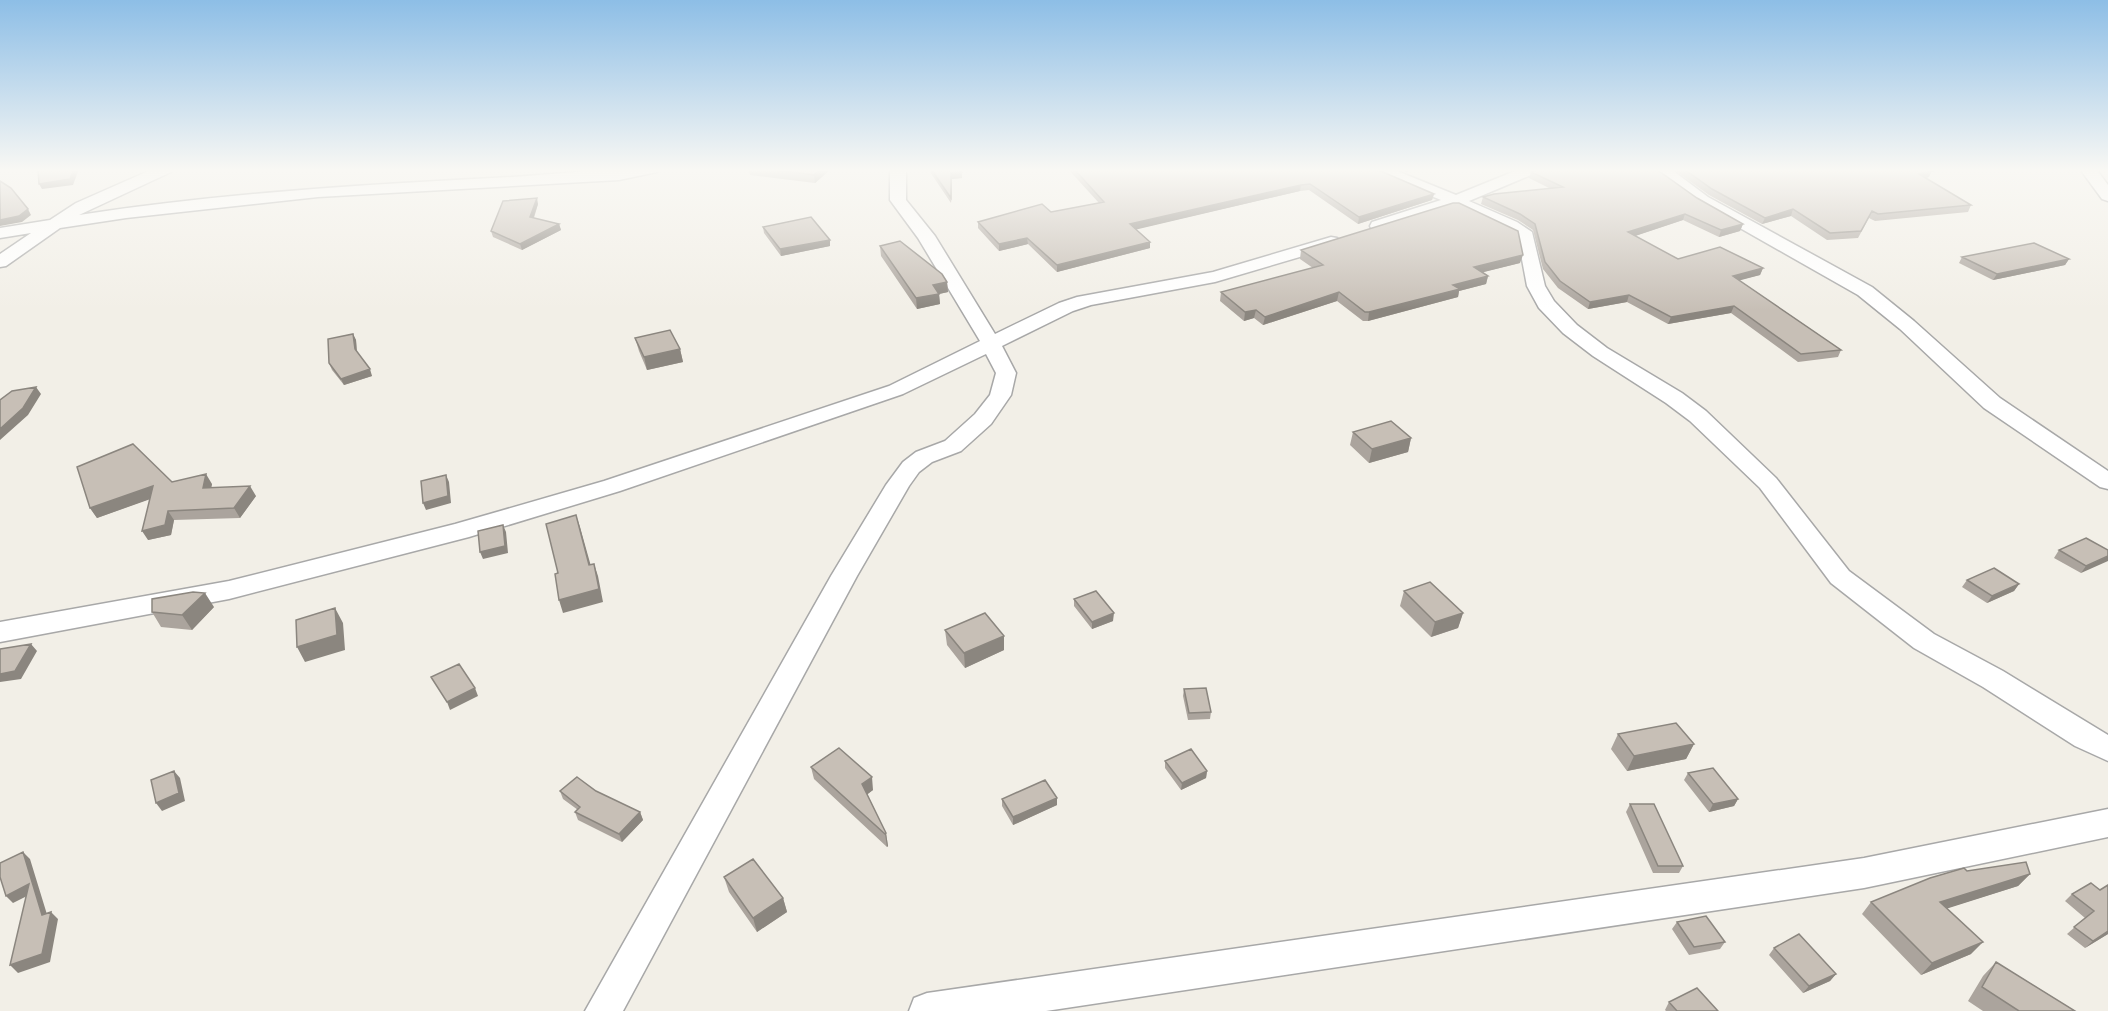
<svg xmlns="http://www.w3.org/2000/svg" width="2108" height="1011" font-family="'PT Sans Narrow',sans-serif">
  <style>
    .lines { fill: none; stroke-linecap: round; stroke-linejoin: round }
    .minor-casing { stroke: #a8a8a8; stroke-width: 3 }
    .minor { fill: #fff; fill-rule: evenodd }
    .wall { fill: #aba49d }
    .shaded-wall { fill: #8b867f }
    .building { fill: #c7bfb6; stroke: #8b867f; stroke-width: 1.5 }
  </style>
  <rect width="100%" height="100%" fill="#f2efe7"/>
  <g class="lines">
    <defs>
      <path id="minor" d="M153,169H174L171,172L79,215C216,194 354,185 492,178C547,176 604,167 660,169L657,172L619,180L318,197L126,218L60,228L6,266L0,267V254L31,233L0,238V228L50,220L76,203Z
        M890,169H906V200L935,236L995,334L1059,303L1077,297L1213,272L1331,237L1337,238L1340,242L1337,246L1215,282L1091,305L1073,311L1002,346L1016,373L1011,395L991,424L961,451L932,462L919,472L909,486L857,576L623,1011H585L831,576L886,485L903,462L916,452L945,441L975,414L990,395L996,373L986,354L903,394L620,491L469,537L229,599L0,642V622L229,581L455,524L604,481L889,386L980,341L918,238L890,200Z
        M1370,169H1392L1456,195L1520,169H1541L1538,172L1469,201L1517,222L1532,232L1545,286L1554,301L1577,325L1607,348L1682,393L1706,411L1776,478L1849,571L1934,634L2003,671L2108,735V761L2075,746L1983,687L1914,648L1831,583L1760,488L1690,421L1666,403L1593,356L1563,333L1539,308L1527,286L1518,238L1505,230L1455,207L1384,230H1372L1370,226L1372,222L1441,200L1373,172Z
        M1649,169H1669L1676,173L1708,197L1872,287L1914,321L2000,398L2108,471V489L2100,487L1984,408L1900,329L1858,295L1696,203Z
        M2080,169H2096L2108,185V201L2102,199Z
        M2108,809V837L1864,888L1046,1011H909L914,998L927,993L1864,858Z"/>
    </defs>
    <use href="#minor" class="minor-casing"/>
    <use href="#minor" class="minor"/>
  </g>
  <path class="wall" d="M748,169H831L815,183L750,175Z
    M928,169H959L962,172V178L952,179L951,203Z
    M1068,169H1376L1434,194L1432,200L1358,224L1309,190L1300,191L1136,229L1150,242V248L1057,272L1028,244L999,251L978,228V222L1051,212L1099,203Z
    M1397,169H1416L1406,172Z
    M1673,169H1926L1929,177L1926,178L1971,205L1968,212L1875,221L1869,218L1858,238L1827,240L1791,216L1762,224L1709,195Z
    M1531,172L1697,198L1743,224L1740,231L1719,237L1683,220L1635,236L1678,259L1763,268L1760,275L1739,280L1841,350L1838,357L1798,362L1731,313L1668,324L1627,302L1588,309L1558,288L1543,269L1533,230L1518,220L1481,204L1483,197L1551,189L1529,178Z
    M538,204L534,218L559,224L561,230L522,250L493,237L491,231Z
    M763,227L830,246L781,256L764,233Z
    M880,246L947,282L948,292L939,294L940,304L917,309L881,256Z
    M1301,250L1520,263L1483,272L1488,276L1486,284L1459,291L1458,297L1368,321H1363L1337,301L1263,325L1254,318L1244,321L1220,301L1221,292L1313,268L1300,259Z
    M1962,257L2069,259L2065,265L1993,280L1959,263Z
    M353,334L356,340L357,352L372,376L344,385L332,370L329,363Z
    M635,338L680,349L683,362L647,370L639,351Z
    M1353,432L1411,438L1408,452L1369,463L1350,445Z
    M172,482L212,484L211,488L256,496L240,518L174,520L171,535L148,540L149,499L97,518L90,508Z
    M2059,550H2108L2081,573L2054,558Z
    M1967,580L2019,584L2014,591L1987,603L1962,587Z
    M1404,591L1463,613L1458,628L1431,637L1400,606Z
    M1074,599L1113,621L1092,629L1074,606Z
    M214,607L192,630L161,627L152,612Z
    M945,630L1004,650L965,668L947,645Z
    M1184,689L1211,712L1210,719L1188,720L1183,696Z
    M1618,734L1694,744L1686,759L1627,771L1611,749Z
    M1165,761L1207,771L1206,778L1181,790L1165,768Z
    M811,767L873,790L867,794L886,833L888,846L887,847L814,779Z
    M1688,773L1738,799L1734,806L1709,812L1684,780Z
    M560,791H596L640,812L643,820L622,842L578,820L575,812L578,810L563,799Z
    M1002,799L1057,805L1013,825L1002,806Z
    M1630,804L1683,866L1679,873H1653L1626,812Z
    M1967,871L2030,874L2018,886L1947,908L1971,954L1921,975L1862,914L1871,902Z
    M724,877L783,898L787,912L757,932L729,892Z
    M2091,883L2108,934L2085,948L2067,934L2085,918L2065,901L2072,894Z
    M1677,922L1725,942L1720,949L1689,955L1672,929Z
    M1774,948L1836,974L1830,981L1803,993L1769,955Z
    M1996,962L2075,1011H1983L1968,1001L1983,976Z
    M1669,1002L1718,1011H1666L1665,1010Z"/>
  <path class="shaded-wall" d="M74,169H79L73,185L42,189L39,184Z
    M821,169H831L815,183L814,175Z
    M1407,169H1416L1406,172Z
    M1932,171L1929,177L1915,180L1919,174Z
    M962,172V178L952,179L951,203V173Z
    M1301,185L1300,191L1130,231V224Z
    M1434,194L1432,200L1358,224L1359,217Z
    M537,198L538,204L532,222L530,217Z
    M28,209L31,215L22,222L0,226V220Z
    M1793,209L1791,216L1762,224L1765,218Z
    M1685,214L1683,220L1626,239L1628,232Z
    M559,224L561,230L522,250L520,244Z
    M1743,224L1740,231L1719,237L1721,230Z
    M1027,238L1028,244L999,251V244Z
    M830,240V246L781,256L780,249Z
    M1150,242V248L1057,272V265Z
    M1523,255L1520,263L1472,275L1474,267Z
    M2069,259L2065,265L1993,280L1997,274Z
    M1763,268L1760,275L1730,283L1733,276Z
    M1488,276L1486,284L1459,291L1458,297L1368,321L1369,312L1453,285Z
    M947,282L948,292L939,294L940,304L917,309L916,298L933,285Z
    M1339,292L1337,301L1263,325L1265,317Z
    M1629,295L1627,302L1588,309L1590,302Z
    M1734,306L1731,313L1668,324L1671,317Z
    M1256,310L1254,318L1244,321L1245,312Z
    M353,334L356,340L357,355L355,349Z
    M680,349L683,362L647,370L644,357Z
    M370,369L372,376L344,385L341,379Z
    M36,387L41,394L28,415L0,440V429Z
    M1411,438L1408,452L1369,463L1372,449Z
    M206,474L212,484L209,498L203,488Z
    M446,475L449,482L451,503L426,510L423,503Z
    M153,486L159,496L97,518L90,508Z
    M250,486L256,496L240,518L234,508Z
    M168,511L174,520L171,535L148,540L142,531Z
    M576,515L580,527L594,577L589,565Z
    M503,525L506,532L508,553L483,559L480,552Z
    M2108,556V561L2081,573L2086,566Z
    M594,564L598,576L603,602L563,613L559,600Z
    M2019,584L2014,591L1987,603L1992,596Z
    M205,593L214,607L192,630L182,615Z
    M335,608L343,623L345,650L305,662L297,647Z
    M1114,613L1113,621L1092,629V622Z
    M1463,613L1458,628L1431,637L1435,622Z
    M1004,636V650L965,668L964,653Z
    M31,644L37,651L21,679L0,682V674Z
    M475,688L478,696L450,710L447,702Z
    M1694,744L1686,759L1627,771L1634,756Z
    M174,771L180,778L185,801L162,811L156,803Z
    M1207,771L1206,778L1181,790L1182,783Z
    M872,777L873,790L864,797L862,784Z
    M1057,798V805L1013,825V817Z
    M1738,799L1734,806L1709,812L1713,804Z
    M640,812L643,820L622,842L619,834Z
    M886,833L888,846L887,847L885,834Z
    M23,852L30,859L49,921L51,912L58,919L50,962L18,973L10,965L42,915L35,892L13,903L6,896Z
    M2030,874L2018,886L1930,914L1940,902Z
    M783,898L787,912L757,932L753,918Z
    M2108,931V934L2085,948L2093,941Z
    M1983,942L1971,954L1921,975L1932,963Z
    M1836,974L1830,981L1803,993L1809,986Z"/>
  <path class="building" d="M38,169H74L70,179L39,184Z
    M767,169H821L814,175Z
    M931,169H959L962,172L951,173V198Z
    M1074,169H1376L1434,194L1359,217L1310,184L1301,185L1130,224L1150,242L1057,265L1027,238L999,244L978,222L1042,204L1051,212L1104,202Z
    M1538,169H1656L1697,198L1743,224L1721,230L1685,214L1628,232L1678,259L1720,247L1763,268L1733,276L1841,350L1801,354L1734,306L1671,317L1629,295L1590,302L1560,281L1545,262L1535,224L1520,214L1483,197L1494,194L1563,187L1531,172Z
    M1684,169H1926L1932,171L1919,174L1971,205L1878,214L1872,211L1861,231L1830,233L1793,209L1765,218L1712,189Z
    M0,181L11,188L28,209L19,216L0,220Z
    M537,198L530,217L559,224L520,244L491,231L503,201Z
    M1453,203H1459L1518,231L1523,255L1474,267L1488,276L1453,285L1460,289L1369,312H1365L1339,292L1265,317L1256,310L1245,312L1221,292L1323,265L1301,250Z
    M811,217L830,240L780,249L763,227Z
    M900,241L942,274L947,282L933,285L939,294L916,298L880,246Z
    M2034,243L2069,259L1997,274L1962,257Z
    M670,330L680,349L644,357L635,338Z
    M353,334L355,349L370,369L341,379L329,363L328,339Z
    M36,387L23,408L0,429V400L12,391Z
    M1391,421L1411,438L1372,449L1353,432Z
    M133,444L172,482L206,474L203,488L250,486L234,508L168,511L165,525L142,531L153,486L90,508L77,467Z
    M446,475L448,496L423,503L421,481Z
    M576,515L589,565L594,564L599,589L559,600L555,574L558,573L546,524Z
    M503,525L505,546L480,552L478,531Z
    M2086,538L2108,550V556L2086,566L2059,550Z
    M1994,568L2019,584L1992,596L1967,580Z
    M1430,582L1463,613L1435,622L1404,591Z
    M1096,591L1114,613L1092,622L1074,599Z
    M193,592L205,593L182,615L152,612V599Z
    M335,608L337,635L297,647L296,620Z
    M985,613L1004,636L964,653L945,630Z
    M31,644L15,671L0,674V649Z
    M459,664L475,688L447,702L431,677Z
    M1206,688L1211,712L1189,713L1184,689Z
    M1676,723L1694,744L1634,756L1618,734Z
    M839,748L872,777L862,784L886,833L885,834L811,767Z
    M1191,749L1207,771L1182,783L1165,761Z
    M1713,768L1738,799L1713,804L1688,773Z
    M174,771L179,793L156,803L151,780Z
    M577,777L596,791L640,812L619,834L575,812L580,807L560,791Z
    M1045,780L1057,798L1013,817L1002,799Z
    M1630,804H1654L1683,866H1658Z
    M23,852L42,915L51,912L42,954L10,965L29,884L6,896L0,877V863Z
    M753,859L783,898L753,918L724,877Z
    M2026,862L2030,874L1940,902L1983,942L1932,963L1871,902L1930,878L1964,868L1967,871Z
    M2091,883L2100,890L2108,885V931L2093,941L2074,927L2094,911L2072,894Z
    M1706,916L1725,942L1694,947L1677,922Z
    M1799,934L1836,974L1809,986L1774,948Z
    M1996,962L2075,1011H2019L1982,987Z
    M1697,988L1718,1011H1677L1669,1002Z"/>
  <linearGradient id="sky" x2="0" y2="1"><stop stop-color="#8dbee6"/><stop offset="0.55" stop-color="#f9f8f4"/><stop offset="1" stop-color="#f9f8f4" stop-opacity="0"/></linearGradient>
  <rect width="2108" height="310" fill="url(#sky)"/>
</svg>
